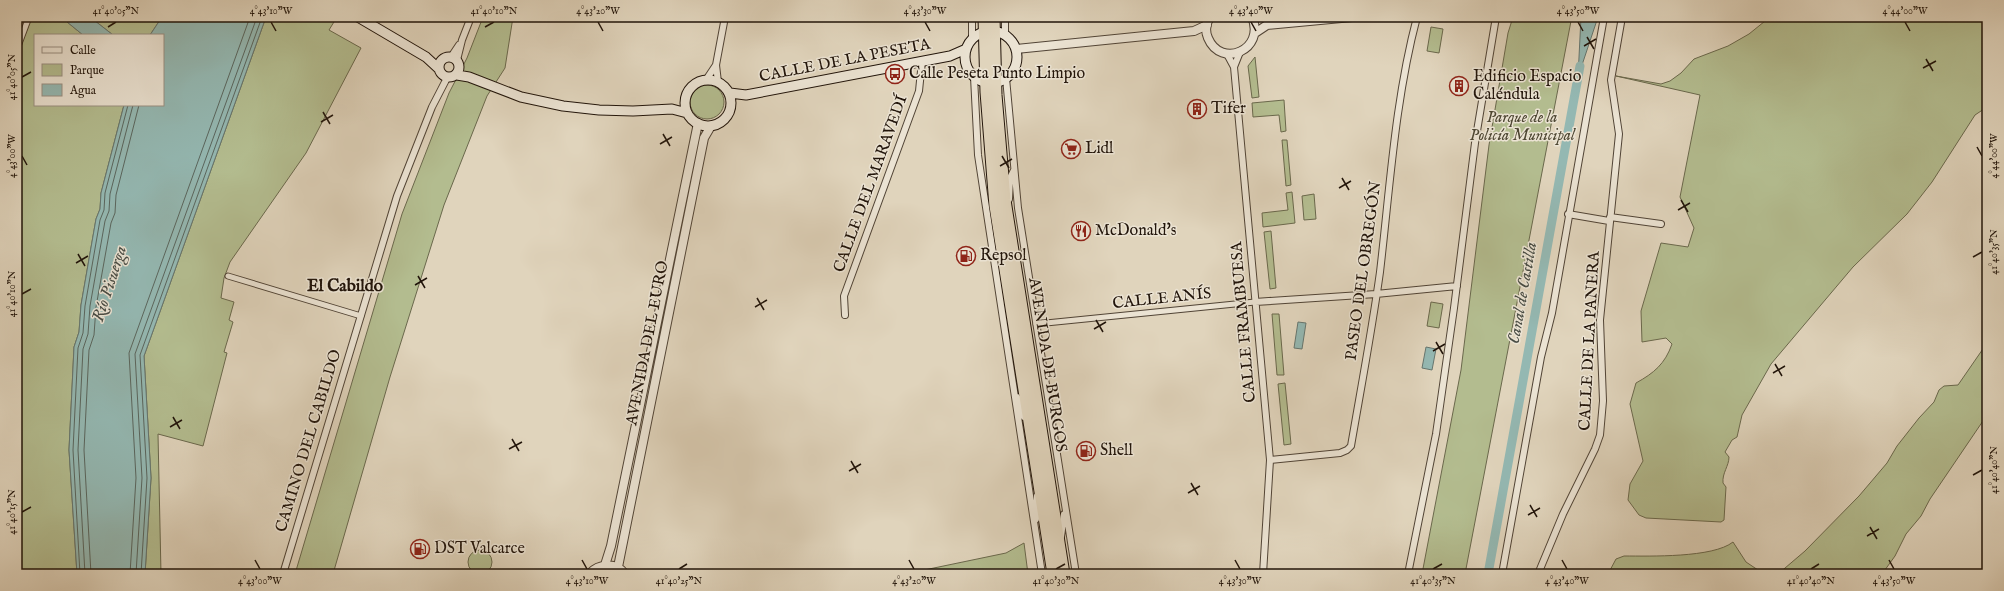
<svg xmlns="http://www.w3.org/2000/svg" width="2004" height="591" font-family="'IM FELL English',serif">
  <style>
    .green { fill: #b3bc8f; stroke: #6a684c }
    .water { fill: #94b8b2; stroke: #66766f }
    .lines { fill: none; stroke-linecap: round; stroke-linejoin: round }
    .shore { stroke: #5a665e; stroke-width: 1 }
    .canal { stroke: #94b8b2; stroke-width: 9 }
    .pedestrian-casing { stroke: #514436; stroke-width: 7 }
    .minor-casing { stroke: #514436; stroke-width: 8 }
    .tertiary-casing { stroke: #514436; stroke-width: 10 }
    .secondary-casing { stroke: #21140a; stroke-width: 11 }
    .trunk-casing { stroke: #21140a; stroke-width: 13 }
    .pedestrian { stroke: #ebe3d3; stroke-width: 5 }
    .minor { stroke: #ebe3d3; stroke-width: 6 }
    .tertiary { stroke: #ebe3d3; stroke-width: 8 }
    .secondary { stroke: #ebe3d3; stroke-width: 9 }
    .trunk { stroke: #e0d4bc; stroke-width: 11 }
    .ticks { fill: none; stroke: #21140a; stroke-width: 1.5 }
    .labels { text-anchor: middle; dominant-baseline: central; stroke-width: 3; stroke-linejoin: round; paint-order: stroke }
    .street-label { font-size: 16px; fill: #21140a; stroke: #ebe3d3 }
    .poi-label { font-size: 16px; fill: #21140a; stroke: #ebe3d3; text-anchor: start }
    .park-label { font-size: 16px; font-style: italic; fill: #4d4632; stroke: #ebe3d3 }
    .water-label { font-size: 17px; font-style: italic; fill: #494d45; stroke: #ebe3d3 }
    .neighbourhood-label { font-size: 17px; font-weight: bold; fill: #21140a; stroke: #ebe3d3 }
    .neatline { fill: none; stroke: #21140a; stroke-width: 1.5 }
    .ticks-label { font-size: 10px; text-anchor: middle; fill: #21140a }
  </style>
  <rect width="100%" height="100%" fill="#e0d4bc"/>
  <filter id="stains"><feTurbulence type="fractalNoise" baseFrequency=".005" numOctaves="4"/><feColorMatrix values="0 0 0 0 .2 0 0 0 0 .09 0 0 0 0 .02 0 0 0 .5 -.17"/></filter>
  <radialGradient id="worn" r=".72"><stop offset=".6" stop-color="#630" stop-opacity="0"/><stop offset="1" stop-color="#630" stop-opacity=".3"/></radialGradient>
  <path class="green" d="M32,17H61L83,35H35V105H124L101,193L100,209L96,219L81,305L79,332L74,347L69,450L77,574H17V56Z
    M90,17H162L150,35H113Z
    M266,17H337L329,30L361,48L306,153L230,262L224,278L221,298L234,302L229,320L233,322L224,352L227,353L203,446L158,434L161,574H145L151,478L144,356Z
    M483,17H513L505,68L487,96L444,205L390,377L333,574H295L402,214L449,93L467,58Z
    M1513,17H1535L1571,21L1465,574H1422L1461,370L1489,145L1508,33Z
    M1770,17H1987V107L1975,115L1932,182L1907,214L1853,267L1771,364L1742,415L1737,437L1732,440L1725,452L1729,457C1729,466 1722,473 1723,483L1726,487L1724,520L1721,522L1646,518L1639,515L1628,500L1630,484L1643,461L1630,404L1636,383C1654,373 1665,364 1672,344L1666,338L1642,342L1641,311L1661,243L1688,247L1694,228L1680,197L1700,95L1616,76L1661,84L1670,81L1681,73L1694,59L1728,46L1749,34Z
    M1431,27L1443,29L1439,53L1427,51Z
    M1255,57L1259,97L1252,98L1248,66Z
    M690 102a17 17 0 1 1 34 0a17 17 0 1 1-34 0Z
    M1284,100L1286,131L1281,132L1279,115L1253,117L1252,103Z
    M1282,140H1287L1291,185L1286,186Z
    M1292,192L1295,223L1263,227L1262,213L1288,210L1286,193Z
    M1314,194L1316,219L1304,220L1302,196Z
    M1271,231L1276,288L1270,289L1264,232Z
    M1431,302L1443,304L1439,328L1427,326Z
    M1272,314H1279L1284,375H1277Z
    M1987,343V415L1930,499L1921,516L1906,534L1895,556L1882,574H1778L1805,551L1859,496L1887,463L1897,446L1919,418L1934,402L1939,390L1944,386L1958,385Z
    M1285,383L1291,444L1284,445L1278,384Z
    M1733,542L1746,562L1764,574H1608L1616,559L1624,556C1650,556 1713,558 1733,542Z
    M1024,543L1028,574H905L1006,553Z
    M468 562a12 12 0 1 1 24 0a12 12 0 1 1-24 0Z"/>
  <path class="water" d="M61,17H90L113,35H83Z
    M162,17H266L144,356L151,478L145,574H77L69,450L74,347L79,332L81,305L96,219L100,209L101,193L124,105H163V35H150Z
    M1581,17H1598L1578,77Z
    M1298,322L1306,323L1302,349L1294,348Z
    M1426,347L1436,349L1432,370L1422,368Z"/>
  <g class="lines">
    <path class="shore" d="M80,574L73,450L78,348L83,333L85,306L100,220L104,210L105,193L128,105
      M85,574L78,450L83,349L88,334L90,306L105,221L109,211L110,194L133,105
      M91,574L84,450L89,350L94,335L96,307L111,223L115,213L116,195L139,105
      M130,574L136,478L129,353L250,17
      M136,574L142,478L135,354L257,17
      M141,574L147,478L140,355L262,17"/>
    <path class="canal" d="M1488,574L1580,66"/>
    <defs>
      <path id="pedestrian" d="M17,49L29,17
        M228,276L361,316
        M1036,324L1255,302"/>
      <path id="minor" d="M1005,17V35
        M972,39V17
        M1227,54L1234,67L1270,460L1263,574
        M451,57L459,45
        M457,60L462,40L471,17
        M1234,67L1240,52
        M974,77L978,155L1042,574
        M1006,78L1018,208L1076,574
        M706,80L716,65
        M718,82L716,65L725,17
        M1009,199L1010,178L1014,170
        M1568,214L1609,221
        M1610,217L1661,224
        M1255,302L1376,294L1457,286
        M845,315L844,296L919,91L922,61
        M1017,397L1024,417
        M1270,460L1340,453L1347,450L1351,446C1361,388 1372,330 1380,272C1390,187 1395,100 1417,17
        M1036,519L1037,496
        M1061,537L1064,514
        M283,574L397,196L432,107L447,78
        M1408,574L1436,434L1454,308L1475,143L1496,17
        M1502,574L1541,357L1552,313L1604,17
        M1538,574L1563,514L1595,449L1600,435L1603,401L1600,320L1619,134L1611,80L1622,17"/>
      <path id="tertiary" d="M1210,17C1206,23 1205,31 1208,38C1221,69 1266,50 1252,17
        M1492,17H1496
        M1255,33L1267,25L1352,17
        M1016,49L1194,31L1207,25
        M605,565L611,546L698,123
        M618,567L704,138L711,126
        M589,574C599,563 616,562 625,574"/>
      <path id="secondary" d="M358,17L426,57L439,69
        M965 57a26 26 0 1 1 52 0a26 26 0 1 1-52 0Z
        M439 67a10 10 0 1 1 20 0a10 10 0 1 1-20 0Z
        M457,75L469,77L521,97L563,106L599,110L633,111L672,109L687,113
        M685 103a23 23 0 1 1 46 0a23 23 0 1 1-46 0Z
        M730,93L746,95L950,56L966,49"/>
      <path id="trunk" d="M984,17L986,92L995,206L1053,574
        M994,17L996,95L1005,200L1064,574"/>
    </defs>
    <use href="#pedestrian" class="pedestrian-casing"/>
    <use href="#minor" class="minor-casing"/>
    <use href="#tertiary" class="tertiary-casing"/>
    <use href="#secondary" class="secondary-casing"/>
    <use href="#trunk" class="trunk-casing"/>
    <use href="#pedestrian" class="pedestrian"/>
    <use href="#minor" class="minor"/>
    <use href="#tertiary" class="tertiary"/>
    <use href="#secondary" class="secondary"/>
    <use href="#trunk" class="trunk"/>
  </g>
  <path class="ticks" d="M271,22L276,31M598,22L603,31M925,22L930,31M1251,22L1256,31M1578,22L1583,31M1905,22L1910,31M108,27L116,22M485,27L494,22M1587,37L1594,49M1584,46L1596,39M1926,59L1933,71M1923,68L1936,61M22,77L31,72M323,112L330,124M321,122L333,115M663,134L670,146M660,144L672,137M1977,147L1982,156M22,156L27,165M1002,156L1009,168M1000,166L1012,159M1342,178L1349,190M1339,188L1351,181M1681,200L1688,212M1678,210L1690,203M78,254L85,266M1973,257L1982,252M76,263L88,256M418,276L425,288M415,285L427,278M22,294L31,289M757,298L764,310M755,307L767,300M1096,320L1103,332M1094,329L1106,322M1436,342L1443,354M1433,351L1445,344M1775,364L1782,376M1773,373L1785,366M173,417L180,429M170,427L182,420M512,439L519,451M509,449L522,442M851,461L858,473M849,471L861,464M1973,475L1982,470M1191,483L1198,495M1188,493L1200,486M1530,505L1537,517M22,512L31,507M1528,515L1540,508M1870,527L1877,539M1867,536L1879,529M255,560L260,569M582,560L587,569M909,560L914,569M1235,560L1240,569M1562,560L1567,569M1889,560L1894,569M679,569L687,564M1056,569L1065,564M1433,569L1442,564M1811,569L1819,564"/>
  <defs>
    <symbol id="bus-ring" viewBox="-11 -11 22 22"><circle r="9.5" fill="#ebe3d3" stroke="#8f2418" stroke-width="1.5"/><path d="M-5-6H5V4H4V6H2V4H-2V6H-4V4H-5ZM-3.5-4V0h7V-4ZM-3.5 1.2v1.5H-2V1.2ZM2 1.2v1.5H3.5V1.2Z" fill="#8f2418"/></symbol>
    <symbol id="building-ring" viewBox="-11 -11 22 22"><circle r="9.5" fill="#ebe3d3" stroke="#8f2418" stroke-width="1.5"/><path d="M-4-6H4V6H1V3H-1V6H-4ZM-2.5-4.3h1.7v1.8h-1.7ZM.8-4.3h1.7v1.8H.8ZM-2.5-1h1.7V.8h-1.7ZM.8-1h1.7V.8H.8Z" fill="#8f2418"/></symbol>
    <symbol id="supermarket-ring" viewBox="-11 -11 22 22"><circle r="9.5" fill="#ebe3d3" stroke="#8f2418" stroke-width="1.5"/><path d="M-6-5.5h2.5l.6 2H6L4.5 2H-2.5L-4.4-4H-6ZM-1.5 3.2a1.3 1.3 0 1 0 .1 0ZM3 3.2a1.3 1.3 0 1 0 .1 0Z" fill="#8f2418"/></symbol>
    <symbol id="restaurant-ring" viewBox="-11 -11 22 22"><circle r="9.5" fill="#ebe3d3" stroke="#8f2418" stroke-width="1.5"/><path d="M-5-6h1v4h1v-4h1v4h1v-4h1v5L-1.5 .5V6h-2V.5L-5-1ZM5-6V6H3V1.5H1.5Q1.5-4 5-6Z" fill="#8f2418"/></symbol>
    <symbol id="fuel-ring" viewBox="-11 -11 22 22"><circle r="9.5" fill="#ebe3d3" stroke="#8f2418" stroke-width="1.5"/><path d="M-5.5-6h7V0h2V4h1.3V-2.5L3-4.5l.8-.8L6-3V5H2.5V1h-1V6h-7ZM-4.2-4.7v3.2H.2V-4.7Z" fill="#8f2418"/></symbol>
  </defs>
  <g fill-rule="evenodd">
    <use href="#bus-ring" x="884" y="63" width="22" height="22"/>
    <use href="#building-ring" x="1448" y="75" width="22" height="22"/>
    <use href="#building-ring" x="1186" y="98" width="22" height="22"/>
    <use href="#supermarket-ring" x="1060" y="138" width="22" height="22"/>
    <use href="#restaurant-ring" x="1070" y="220" width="22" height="22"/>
    <use href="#fuel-ring" x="955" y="245" width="22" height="22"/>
    <use href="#fuel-ring" x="1075" y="440" width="22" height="22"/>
    <use href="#fuel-ring" x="409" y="538" width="22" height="22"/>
  </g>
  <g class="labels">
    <g class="street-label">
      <text transform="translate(845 61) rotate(-11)">CALLE DE LA PESETA</text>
      <text transform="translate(871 184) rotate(-70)">CALLE DEL MARAVEDÍ</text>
      <text transform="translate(1364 271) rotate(-82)">PASEO DEL OBREGÓN</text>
      <text transform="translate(1162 299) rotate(-6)">CALLE ANÍS</text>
      <text transform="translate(1244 322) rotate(-95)">CALLE FRAMBUESA</text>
      <text transform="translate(1590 341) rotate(-87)">CALLE DE LA PANERA</text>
      <text transform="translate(648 343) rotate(-79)">AVENIDA DEL EURO</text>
      <text transform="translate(1047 365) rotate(81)">AVENIDA DE BURGOS</text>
      <text transform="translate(309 441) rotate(-73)">CAMINO DEL CABILDO</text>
    </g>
    <g class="poi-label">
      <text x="909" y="74">Calle Peseta Punto Limpio</text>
      <text x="1473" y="77">Edificio Espacio<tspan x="1473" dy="18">Caléndula</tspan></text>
      <text x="1211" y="109">Tifer</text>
      <text x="1085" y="149">Lidl</text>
      <text x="1095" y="231">McDonald's</text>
      <text x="980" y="256">Repsol</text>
      <text x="1100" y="451">Shell</text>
      <text x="434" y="549">DST Valcarce</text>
    </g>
    <g class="park-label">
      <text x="1522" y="118">Parque de la<tspan x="1522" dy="18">Policía Municipal</tspan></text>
    </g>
    <g class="water-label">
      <text transform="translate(110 284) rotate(-72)">Río Pisuerga</text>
      <text transform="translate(1523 293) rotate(-80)">Canal de Castilla</text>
    </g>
    <g class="neighbourhood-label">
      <text x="345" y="286">El Cabildo</text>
    </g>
  </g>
  <rect width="2004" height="591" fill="none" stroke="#e0d4bc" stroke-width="44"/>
  <rect x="34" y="34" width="130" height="72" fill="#ebe3d3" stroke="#9a9083"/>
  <rect x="42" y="47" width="20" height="6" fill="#ebe3d3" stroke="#9a9083"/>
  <text x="70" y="54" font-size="12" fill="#21140a">Calle</text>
  <rect x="42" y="64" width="20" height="12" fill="#b3bc8f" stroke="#9a9083"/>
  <text x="70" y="74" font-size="12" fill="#21140a">Parque</text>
  <rect x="42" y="84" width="20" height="12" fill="#94b8b2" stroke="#9a9083"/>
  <text x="70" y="94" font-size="12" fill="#21140a">Agua</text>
  <rect x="22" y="22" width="1960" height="547" class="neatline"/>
  <g class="ticks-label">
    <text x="116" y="14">41°40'05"N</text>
    <text x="271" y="14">4°43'10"W</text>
    <text x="494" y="14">41°40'10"N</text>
    <text x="598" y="14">4°43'20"W</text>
    <text x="925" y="14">4°43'30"W</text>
    <text x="1251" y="14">4°43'40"W</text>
    <text x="1578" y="14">4°43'50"W</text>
    <text x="1905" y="14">4°44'00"W</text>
    <text transform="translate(11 77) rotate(-90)" y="4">41°40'05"N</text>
    <text transform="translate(1993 156) rotate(-90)" y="4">4°44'00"W</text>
    <text transform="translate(11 156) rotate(-90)" y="4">4°43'00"W</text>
    <text transform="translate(1993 252) rotate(-90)" y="4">41°40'35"N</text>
    <text transform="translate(11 294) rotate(-90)" y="4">41°40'10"N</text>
    <text transform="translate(1993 470) rotate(-90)" y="4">41°40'40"N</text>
    <text transform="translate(11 512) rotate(-90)" y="4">41°40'15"N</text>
    <text x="260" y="584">4°43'00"W</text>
    <text x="587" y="584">4°43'10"W</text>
    <text x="679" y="584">41°40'25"N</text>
    <text x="914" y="584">4°43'20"W</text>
    <text x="1056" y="584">41°40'30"N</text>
    <text x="1240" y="584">4°43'30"W</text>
    <text x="1433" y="584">41°40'35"N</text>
    <text x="1567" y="584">4°43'40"W</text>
    <text x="1811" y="584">41°40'40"N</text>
    <text x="1894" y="584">4°43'50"W</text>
  </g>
  <rect width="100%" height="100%" filter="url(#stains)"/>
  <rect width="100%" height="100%" fill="url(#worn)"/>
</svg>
